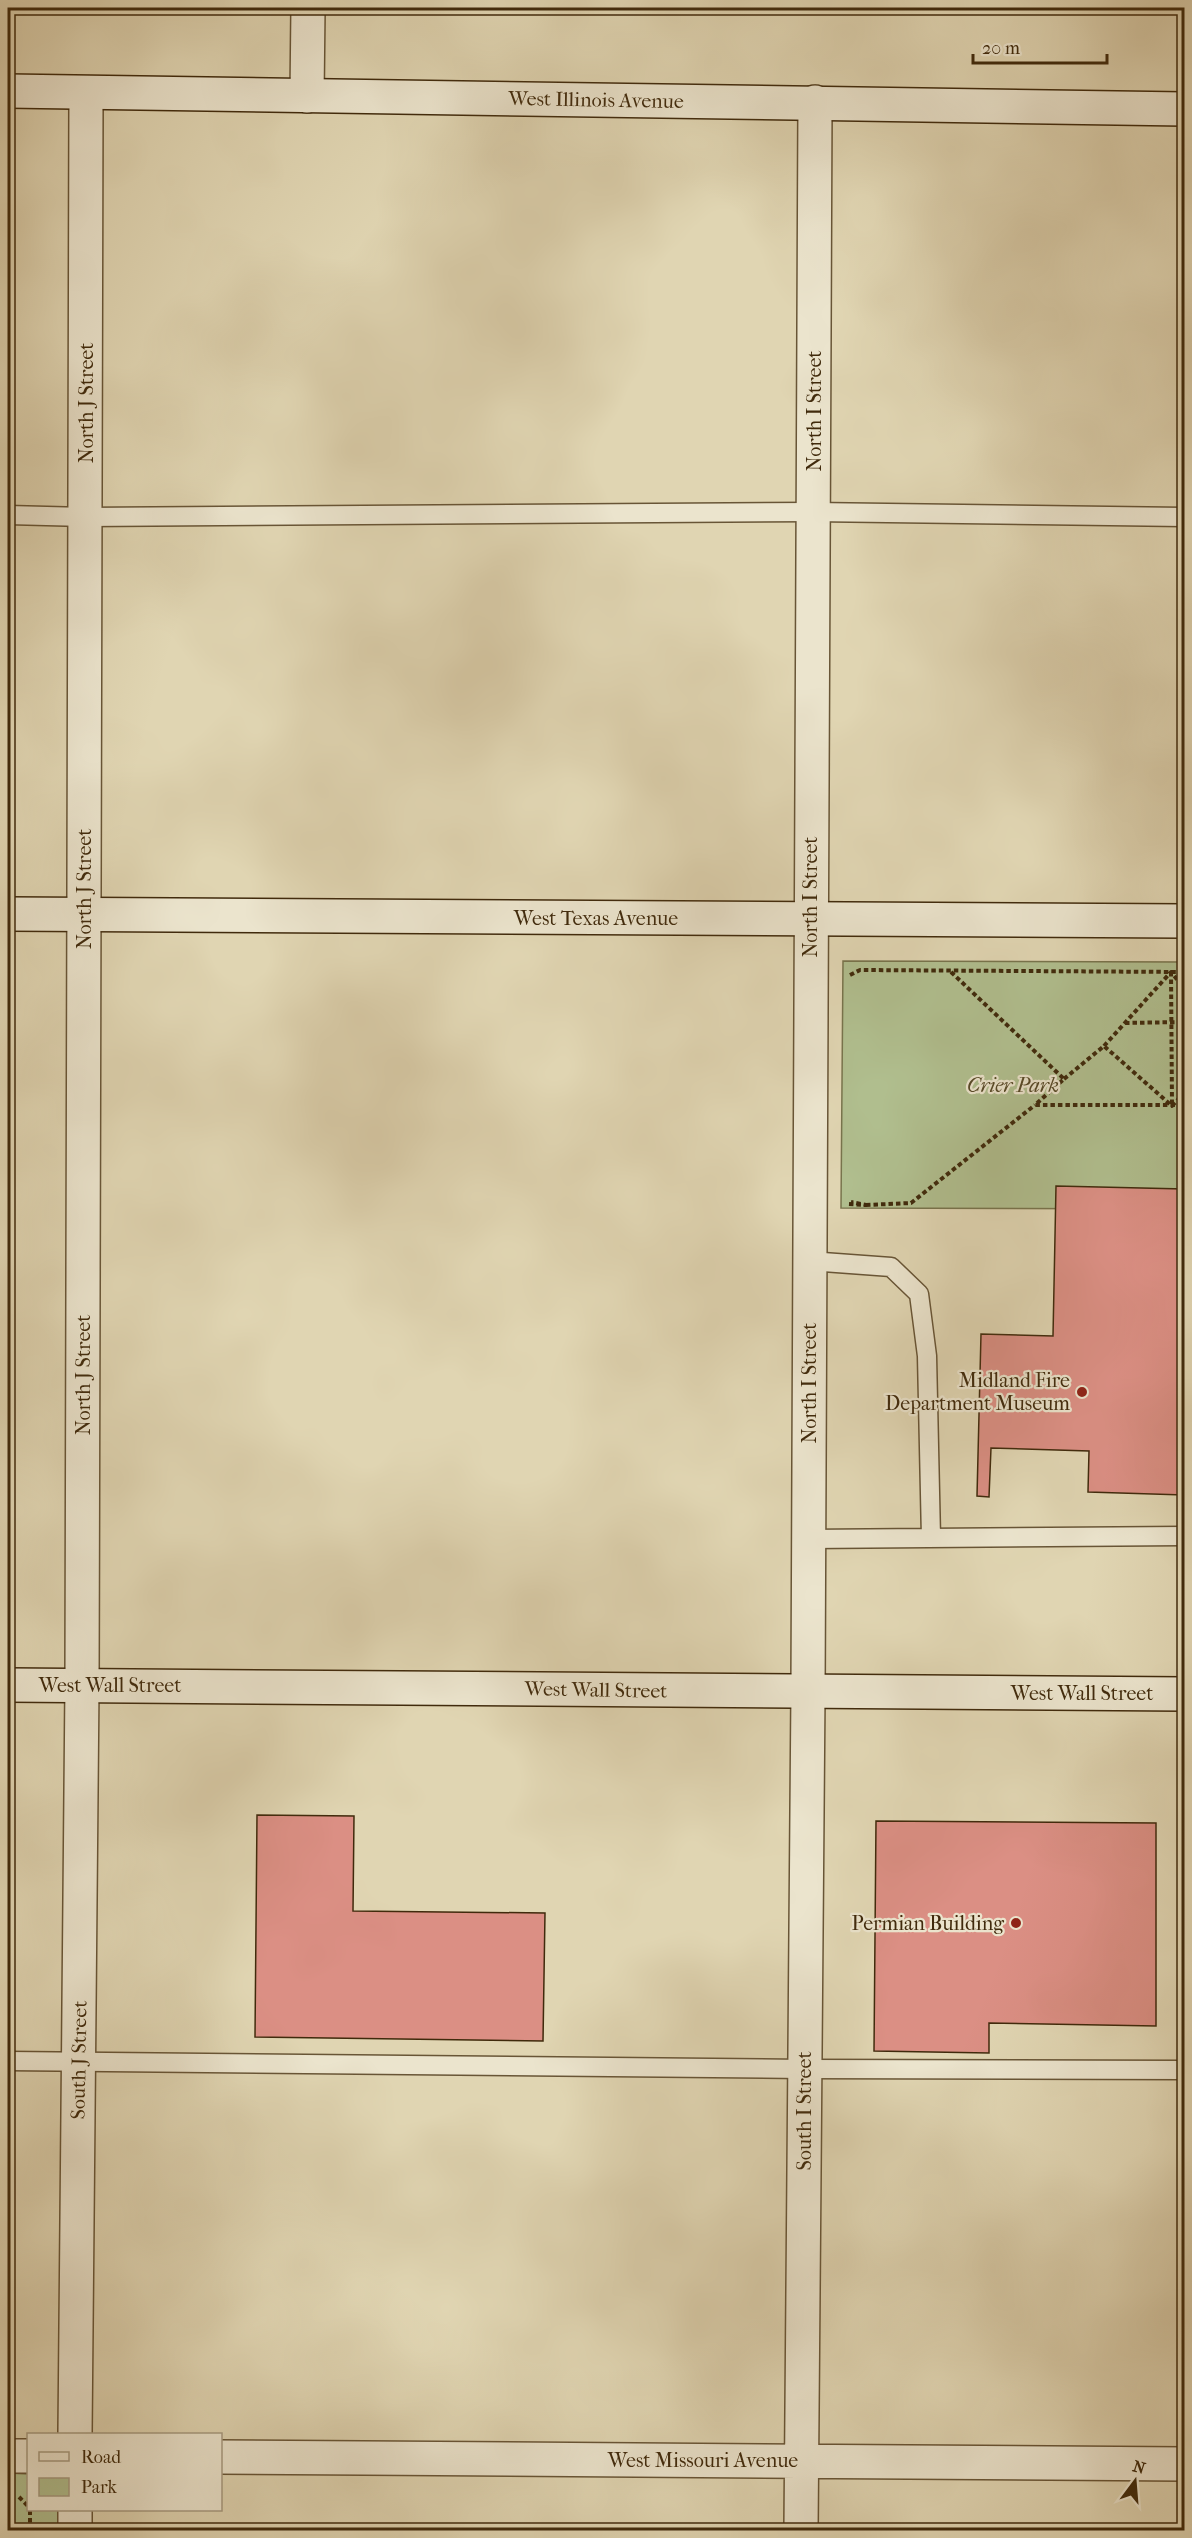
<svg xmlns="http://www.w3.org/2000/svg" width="1192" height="2538" font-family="'IM FELL French Canon',serif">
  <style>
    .green { fill: #b0be8e; stroke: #78744d; stroke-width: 1.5 }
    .building { fill: #db8f84; stroke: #402a0c; stroke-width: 1.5 }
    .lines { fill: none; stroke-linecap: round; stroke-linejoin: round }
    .lane-casing { stroke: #685536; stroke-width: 21 }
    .street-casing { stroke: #685536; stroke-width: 36 }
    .secondary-casing { stroke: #402a0c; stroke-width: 36 }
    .path { stroke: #402a0c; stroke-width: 4; stroke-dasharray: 4.5 3; stroke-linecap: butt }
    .lane { stroke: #ebe4cd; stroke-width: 18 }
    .street { stroke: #ebe4cd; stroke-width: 33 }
    .secondary { stroke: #ebe4cd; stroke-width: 33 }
    .poi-dot { fill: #8f2418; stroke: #ebe4cd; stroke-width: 2 }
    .labels { text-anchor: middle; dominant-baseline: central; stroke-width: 4.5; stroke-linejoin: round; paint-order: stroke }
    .street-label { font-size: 20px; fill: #402a0c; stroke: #ebe4cd }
    .park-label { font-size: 20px; font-style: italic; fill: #564826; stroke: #ebe4cd }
    .poi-label { font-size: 20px; fill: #402a0c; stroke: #ebe4cd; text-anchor: end }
  </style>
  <rect width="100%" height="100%" fill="#e0d5b2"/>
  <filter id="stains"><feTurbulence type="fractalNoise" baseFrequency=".00333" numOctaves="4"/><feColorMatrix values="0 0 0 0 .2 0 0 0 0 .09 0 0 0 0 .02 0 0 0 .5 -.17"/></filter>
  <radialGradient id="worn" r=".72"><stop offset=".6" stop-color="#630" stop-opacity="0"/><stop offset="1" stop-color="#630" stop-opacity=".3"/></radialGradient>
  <path class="green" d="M843,961L1184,962V1209L841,1208Z
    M8,2473L28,2474V2510H59V2530H8Z"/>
  <path class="building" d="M1056,1186L1184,1189V1495L1088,1492L1089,1451L991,1448L989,1497L977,1496L981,1334L1053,1336Z
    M257,1815L354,1816L353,1911L545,1913L543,2041L255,2037Z
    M876,1821L1156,1823V2026L989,2023V2053L874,2051Z"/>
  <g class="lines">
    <defs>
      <path id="lane" d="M8,515L85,517L813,512L1184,517
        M809,1261L891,1267L919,1294L927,1356L931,1538
        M808,1539L1184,1536
        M8,2061L804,2069L1184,2070"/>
      <path id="street" d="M307,96L308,8
        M75,2434L82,1685L86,93
        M8,2456H28
        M220,2457L1184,2464
        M75,2530V2510
        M801,2530L808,1692L815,102"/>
      <path id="secondary" d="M8,91L1184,109
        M8,914L1184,921
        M8,1685L1184,1694"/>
    </defs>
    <use href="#lane" class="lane-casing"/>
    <use href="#street" class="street-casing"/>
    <use href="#secondary" class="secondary-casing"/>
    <path class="path" d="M951,972L1064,1079L1035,1105H1184
      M1171,972L1172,1105
      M850,975L860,970L1184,972
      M1125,1023L1184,1022
      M1104,1046L1171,972L1184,988
      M1064,1079L1104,1046L1172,1106L1184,1093
      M849,1204L866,1205L851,1202
      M866,1205L911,1203L1035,1105
      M19,2497L28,2506
      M30,2530V2510"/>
    <use href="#lane" class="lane"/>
    <use href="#street" class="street"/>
    <use href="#secondary" class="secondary"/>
  </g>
  <g class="poi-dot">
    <circle cx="1082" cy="1392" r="6"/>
    <circle cx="1016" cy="1923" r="6"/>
  </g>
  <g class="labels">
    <g class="street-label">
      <text transform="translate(596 100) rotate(1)">West Illinois Avenue</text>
      <text transform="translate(86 403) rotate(-90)">North J Street</text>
      <text transform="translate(814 411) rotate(-90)">North I Street</text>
      <text transform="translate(84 889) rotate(-90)">North J Street</text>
      <text transform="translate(810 897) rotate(-90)">North I Street</text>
      <text x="596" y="918">West Texas Avenue</text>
      <text transform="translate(83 1375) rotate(-90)">North J Street</text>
      <text transform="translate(809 1383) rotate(-90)">North I Street</text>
      <text x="110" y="1685">West Wall Street</text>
      <text transform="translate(596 1690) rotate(1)">West Wall Street</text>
      <text x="1082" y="1693">West Wall Street</text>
      <text transform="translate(79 2060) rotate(-89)">South J Street</text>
      <text transform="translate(804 2111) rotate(-90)">South I Street</text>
      <text x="703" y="2460">West Missouri Avenue</text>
    </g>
    <g class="park-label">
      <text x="1013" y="1085">Crier Park</text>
    </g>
    <g class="poi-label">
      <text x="1070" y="1380">Midland Fire<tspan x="1070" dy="23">Department Museum</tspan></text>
      <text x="1004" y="1923">Permian Building</text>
    </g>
  </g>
  <rect width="1192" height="2538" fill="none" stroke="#e0d5b2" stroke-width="30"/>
  <rect x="9" y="9" width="1174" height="2520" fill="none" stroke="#402a0c" stroke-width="3"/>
  <rect x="15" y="15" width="1162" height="2508" fill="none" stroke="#402a0c" stroke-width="1.5"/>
  <rect x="27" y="2433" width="195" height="78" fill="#ebe4cd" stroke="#a79a80" stroke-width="1.5"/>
  <rect x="39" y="2452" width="30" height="9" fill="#ebe4cd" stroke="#a79a80" stroke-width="1.5"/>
  <text x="81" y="2463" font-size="18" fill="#402a0c">Road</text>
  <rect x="39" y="2478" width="30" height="18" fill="#b0be8e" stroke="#a79a80" stroke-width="1.5"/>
  <text x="81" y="2493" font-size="18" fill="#402a0c">Park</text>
  <g transform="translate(1135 2481) rotate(16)" stroke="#ebe4cd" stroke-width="4.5" paint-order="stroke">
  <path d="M0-4.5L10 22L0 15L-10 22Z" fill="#402a0c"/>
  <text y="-9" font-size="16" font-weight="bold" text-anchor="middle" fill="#402a0c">N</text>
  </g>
  <path d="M973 54v9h134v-9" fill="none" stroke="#402a0c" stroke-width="3"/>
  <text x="982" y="54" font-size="18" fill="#402a0c" stroke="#ebe4cd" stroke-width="4.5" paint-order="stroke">20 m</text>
  <rect width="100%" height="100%" filter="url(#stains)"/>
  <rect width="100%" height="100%" fill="url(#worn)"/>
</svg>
